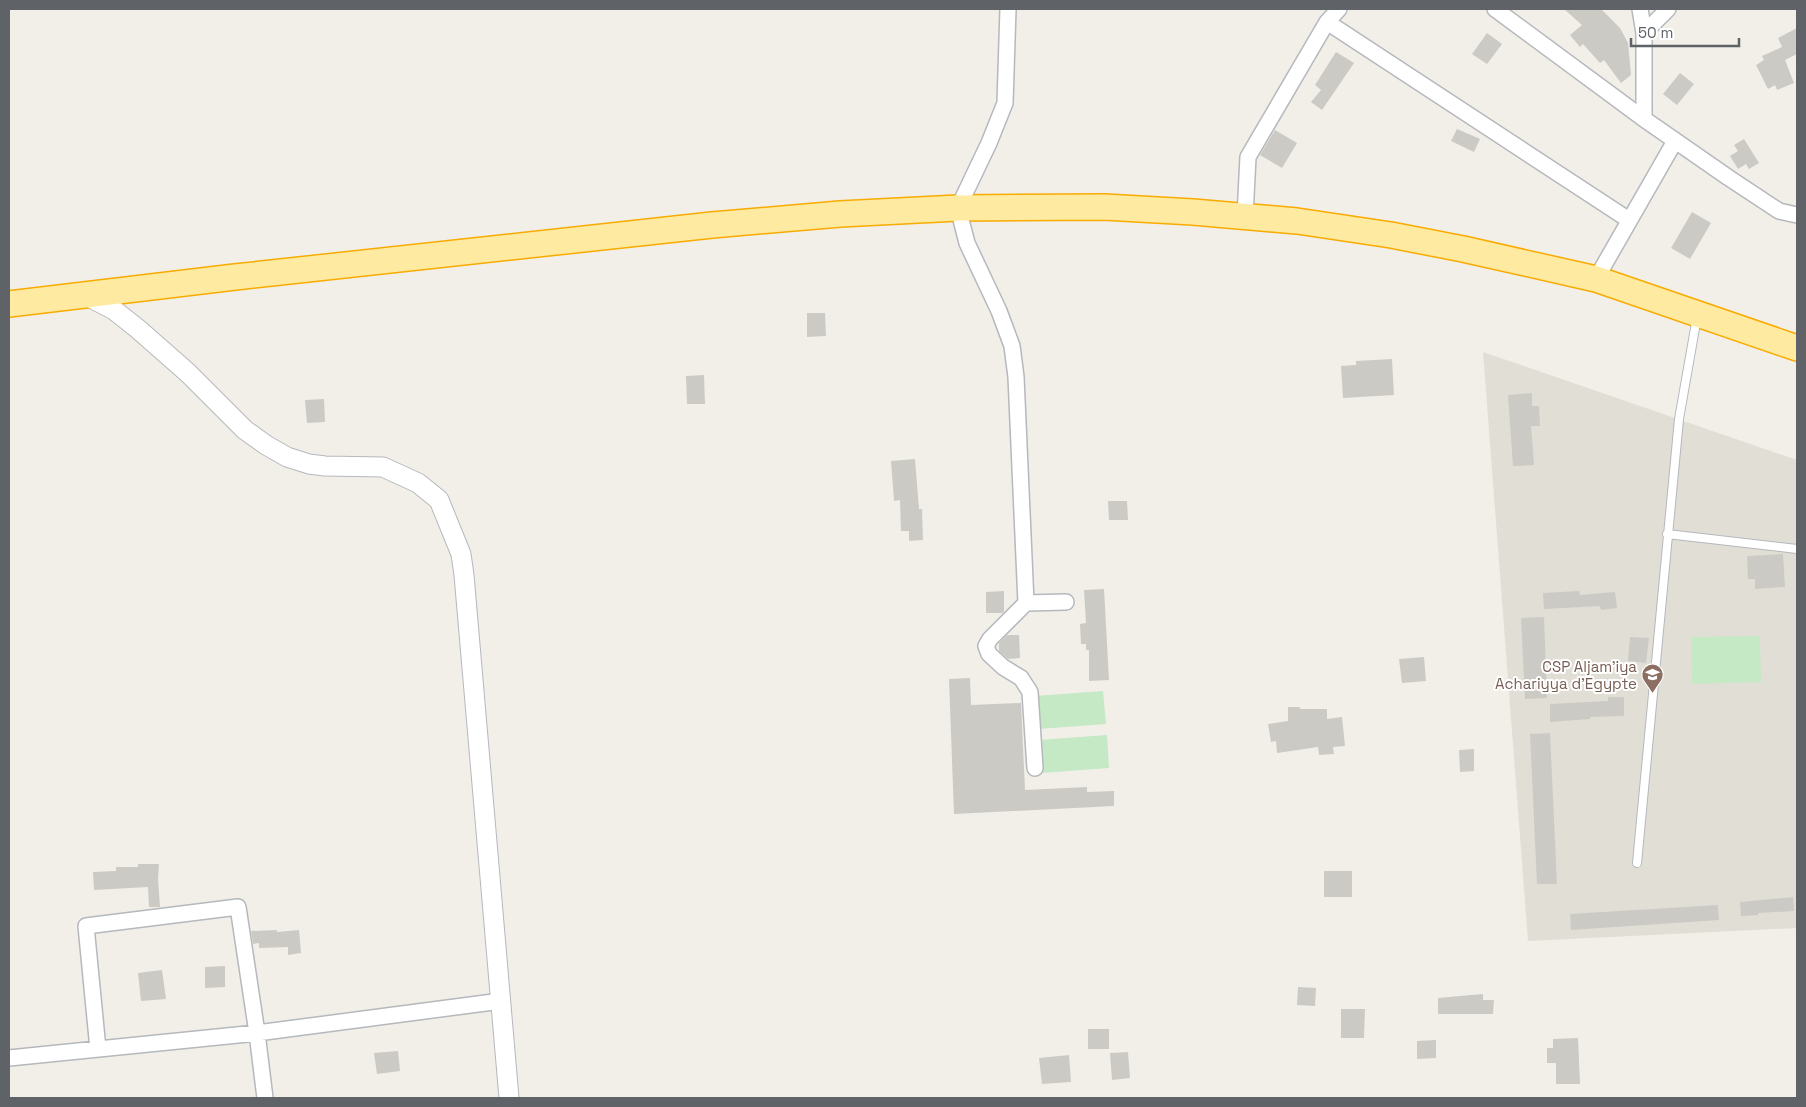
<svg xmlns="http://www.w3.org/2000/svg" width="1806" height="1107" font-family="'Space Grotesk',sans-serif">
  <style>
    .education { fill: #e1ded6 }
    .garden { fill: #c5e8c5 }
    .building { fill: #cccac5 }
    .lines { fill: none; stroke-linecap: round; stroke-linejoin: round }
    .service-casing { stroke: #b5b8bc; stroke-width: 10 }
    .minor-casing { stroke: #b5b8bc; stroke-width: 18 }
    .tertiary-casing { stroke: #b5b8bc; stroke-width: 21 }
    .trunk-casing { stroke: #f9ab00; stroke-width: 28 }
    .service { stroke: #fff; stroke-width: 8 }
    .minor { stroke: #fff; stroke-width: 15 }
    .tertiary { stroke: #fff; stroke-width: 19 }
    .trunk { stroke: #feeaa1; stroke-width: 25 }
    .labels { text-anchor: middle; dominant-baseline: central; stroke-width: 4; stroke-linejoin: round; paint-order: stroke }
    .education-label { font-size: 15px; fill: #785e54; stroke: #fff; text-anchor: end }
  </style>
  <rect width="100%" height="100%" fill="#f1efe8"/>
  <path class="education" d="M1483,352L1797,460V928L1528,941Z"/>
  <path class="garden" d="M1760,636L1761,682L1692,684L1691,637Z
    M1103,691L1106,724L1038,729L1035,696Z
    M1107,735L1109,768L1041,773L1039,740Z"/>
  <path class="building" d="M1564,9H1601L1620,28L1628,43L1631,75L1621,83L1604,60L1600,63L1583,44L1580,47L1570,35L1582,25Z
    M1797,28V54L1785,60L1794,83L1777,90L1775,85L1768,89L1756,65L1764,60L1762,56L1782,47L1778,38Z
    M1487,33L1502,44L1487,64L1472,54Z
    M1336,52L1354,63L1322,110L1311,102L1321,90L1315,85Z
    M1680,73L1694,84L1677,105L1663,94Z
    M1457,129L1480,139L1474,152L1451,141Z
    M1275,130L1297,143L1282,168L1260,155Z
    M1744,139L1759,163L1749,169L1746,164L1738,169L1730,156L1738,151L1734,145Z
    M1692,212L1711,223L1690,259L1671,248Z
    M807,313H825L826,336L807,337Z
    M1392,359L1394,395L1343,398L1341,366L1356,365V361Z
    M704,375L705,404H687L686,376Z
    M1532,393V406H1539L1540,426H1531L1534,465L1513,466L1508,395Z
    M324,399L325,422L307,423L305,400Z
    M915,459L919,509H922L923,540L909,541V531H901L900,500L894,501L891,461Z
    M1108,501H1127L1128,520H1109Z
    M1783,554L1785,587L1755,589V579H1748L1747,556Z
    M1104,589L1109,680L1089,681V650H1086V644H1081L1080,624L1086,623L1084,590Z
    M1004,591V611L1003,613H986V592Z
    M1579,591L1580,595L1615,592L1617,608L1601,610L1600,606L1544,609L1543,593Z
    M1544,617L1547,698L1525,699L1521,618Z
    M1007,635H1019L1020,658L1008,659L999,651V643Z
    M1630,637L1649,638L1646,663L1628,661Z
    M1424,657L1426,681L1402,683L1399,659Z
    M970,678L971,705L1021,703L1025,790L1087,787V792L1114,791V806L954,814L949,679Z
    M1608,697H1624V716L1590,717V719L1550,722V704L1608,701Z
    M1288,707H1300V709H1327V719L1342,717L1345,746L1333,747L1334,754L1319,755L1318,747L1277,753L1276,741L1271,742L1268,724L1288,721Z
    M1550,733L1557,884H1537L1530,734Z
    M1474,749V771L1460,772L1459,750Z
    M138,864H159L158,879L160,907H149L148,887L94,890L93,872L116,871V867H138Z
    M1324,871H1352V897H1324Z
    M1793,897L1794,911L1758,913V915L1741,916L1740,902Z
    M1718,905L1719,920L1571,930L1570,914Z
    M277,930V932L299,930L301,953L288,955V947L259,948V943L253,944L251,931Z
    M225,966V987L205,988V967Z
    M162,970L166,999L141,1001L138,973Z
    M1298,987L1316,988L1315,1006L1297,1005Z
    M1483,994V1000H1494L1493,1014H1438V998Z
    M1341,1009H1365L1364,1038H1341Z
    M1088,1029H1109V1049H1088Z
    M1578,1038L1580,1084H1556V1063H1547V1048H1553V1039Z
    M1436,1040V1058L1417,1059V1041Z
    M398,1051L400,1071L377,1074L374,1053Z
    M1128,1052L1130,1078L1112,1080L1110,1053Z
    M1069,1055L1071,1082L1042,1084L1039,1058Z"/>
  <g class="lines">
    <defs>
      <path id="service" d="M1667,534L1797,549
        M1637,863L1679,419L1697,317"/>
      <path id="minor" d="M1008,9L1005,103L989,143L958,208L967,243L999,311L1012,346L1016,377L1026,603L990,639L986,646L989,654L1003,667L1021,678L1030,692L1035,768
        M1339,9L1327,22L1629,220
        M1495,9L1644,119L1729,178L1779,211L1797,215
        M1640,9L1644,33V119
        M1644,33L1668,9
        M1245,216L1248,157L1327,22
        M1596,279L1675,141
        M1026,603L1066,602
        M98,1049L86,926L238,907L257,1033L265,1098
        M9,1058L257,1033L501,1001"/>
      <path id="tertiary" d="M85,295L114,310L138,329L188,373L245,430L266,445L287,457L309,464L325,466L383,467L418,483L439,500L461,554L464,575L509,1098"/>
      <path id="trunk" d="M9,304L235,277L712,225L840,214L958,208L1104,207L1193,212L1297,221L1391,235L1463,249L1596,279L1797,348"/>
    </defs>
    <use href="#service" class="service-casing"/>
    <use href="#minor" class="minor-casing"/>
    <use href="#tertiary" class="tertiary-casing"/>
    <use href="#trunk" class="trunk-casing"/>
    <use href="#service" class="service"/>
    <use href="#minor" class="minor"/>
    <use href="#tertiary" class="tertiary"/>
    <use href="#trunk" class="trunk"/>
  </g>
  <defs>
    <symbol id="school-pin" viewBox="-11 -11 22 30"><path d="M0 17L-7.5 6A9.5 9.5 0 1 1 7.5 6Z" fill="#8d6e63" stroke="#fff"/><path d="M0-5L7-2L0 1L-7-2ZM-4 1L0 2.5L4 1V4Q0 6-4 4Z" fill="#fff"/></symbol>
  </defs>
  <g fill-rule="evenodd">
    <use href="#school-pin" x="1640" y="662" width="25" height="34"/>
  </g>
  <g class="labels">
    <g class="education-label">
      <text x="1637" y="666">CSP Aljam'iya<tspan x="1637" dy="17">Achariyya d'Egypte</tspan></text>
    </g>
  </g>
  <rect width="1806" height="1107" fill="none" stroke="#5f6368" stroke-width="20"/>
  <path d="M1631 38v8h108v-8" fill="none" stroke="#5f6368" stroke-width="2.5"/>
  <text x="1638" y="38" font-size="15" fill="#5f6368" stroke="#ffffff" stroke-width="4" paint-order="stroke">50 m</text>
</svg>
